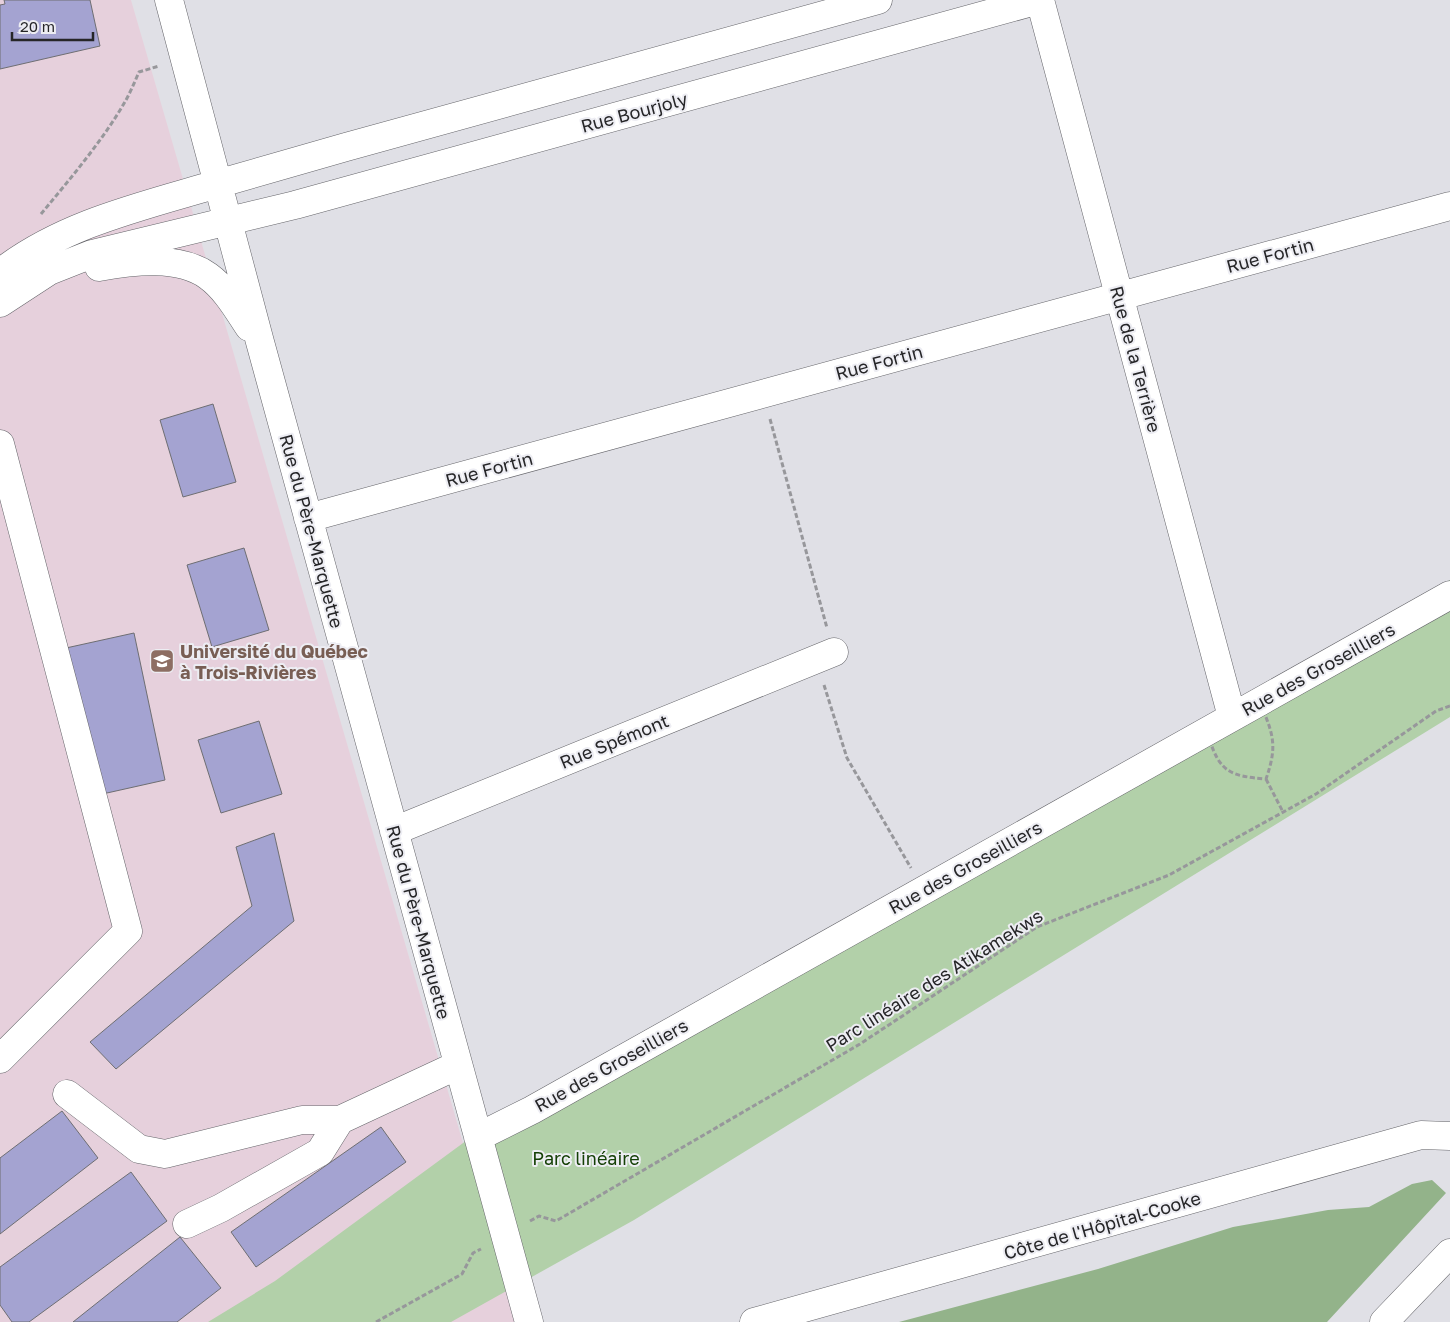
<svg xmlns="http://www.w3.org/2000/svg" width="1450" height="1322" font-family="'Golos Text',sans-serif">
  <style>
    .education { fill: #e6d0dc }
    .green { fill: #b2d0a9 }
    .forest { fill: #93b38a }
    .building { fill: #a4a3d1; stroke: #6e6e72 }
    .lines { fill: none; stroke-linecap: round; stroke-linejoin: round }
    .minor-casing { stroke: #65656a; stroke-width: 29 }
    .path { stroke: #97979b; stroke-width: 3; stroke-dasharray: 5 2.5; stroke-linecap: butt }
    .minor { stroke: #fff; stroke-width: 28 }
    .labels { text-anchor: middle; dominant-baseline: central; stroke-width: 4; stroke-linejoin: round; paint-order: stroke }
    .street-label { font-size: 18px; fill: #262628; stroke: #ededf3 }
    .education-label { font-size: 18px; font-weight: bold; fill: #785e54; stroke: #ededf3; text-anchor: start }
    .park-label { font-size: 18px; fill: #154006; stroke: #ededf3 }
  </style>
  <rect width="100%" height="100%" fill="#e0e0e6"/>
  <path class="education" d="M0,0H131L515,1322H0Z"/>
  <path class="green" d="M1450,580V717L634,1220L451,1322H208L275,1281L489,1124Z"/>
  <path class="forest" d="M1432,1180L1446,1193L1327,1322H899L1098,1269L1233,1227L1328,1210L1369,1207L1412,1184Z"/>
  <path class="building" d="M4,0H90L100,46L0,69V5L5,4Z
    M213,404L236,482L183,497L160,420Z
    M244,548L269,630L212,647L187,565Z
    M134,633L165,780L98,795L66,648Z
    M259,721L282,794L221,813L198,740Z
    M274,833L294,921L116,1069L90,1042L252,906L236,847Z
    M62,1111L98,1158L0,1234V1158Z
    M381,1127L406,1162L256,1267L231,1232Z
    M131,1172L167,1221L29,1322H12L0,1305V1267Z
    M180,1237L221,1288L177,1322H73Z"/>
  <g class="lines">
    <defs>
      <path id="minor" d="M169,0L260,342L529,1322
        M1040,0L1232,717
        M99,267C133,261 179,255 208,276C226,289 237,309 249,327
        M0,273C62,224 143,206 217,184C260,172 303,159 346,147C523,98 700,49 878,0
        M0,303L49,271L92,254L295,205L1039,0
        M0,444L128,931L0,1059
        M308,518L1450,206
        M394,831L834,652
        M67,1094L139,1149L165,1154L302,1120H340L458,1065
        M478,1137L532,1110L1450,595
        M187,1224L221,1208L320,1152L340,1120
        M754,1322L1421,1135L1450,1136
        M1384,1322L1450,1253"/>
    </defs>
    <use href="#minor" class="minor-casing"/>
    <path class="path" d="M41,214C70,179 104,139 126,100C131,91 135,81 139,72L159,66
      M770,419L827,628
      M824,685L847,758L911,868
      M1263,710C1275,738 1276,750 1266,779C1231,776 1220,773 1209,738L1232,717Z
      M1266,779L1283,812
      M530,1221L539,1216L556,1221L860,1044L1037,927L1169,875L1316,794L1436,711L1450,706
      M376,1322L462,1274L473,1253L481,1249"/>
    <use href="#minor" class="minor"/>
  </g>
  <defs>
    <symbol id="university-square" viewBox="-11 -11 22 22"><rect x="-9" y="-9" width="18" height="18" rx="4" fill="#8d6e63" stroke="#ededf3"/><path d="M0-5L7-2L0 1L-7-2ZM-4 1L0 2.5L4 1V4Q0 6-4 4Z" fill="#fff"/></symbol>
  </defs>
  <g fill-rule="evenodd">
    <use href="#university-square" x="148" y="647" width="28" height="28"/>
  </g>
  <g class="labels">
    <g class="street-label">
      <text transform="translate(634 112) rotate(-15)">Rue Bourjoly</text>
      <text transform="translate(1270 255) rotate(-15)">Rue Fortin</text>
      <text transform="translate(1136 359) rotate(75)">Rue de la Terrière</text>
      <text transform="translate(879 362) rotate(-15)">Rue Fortin</text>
      <text transform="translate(489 469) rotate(-15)">Rue Fortin</text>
      <text transform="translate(312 531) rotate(75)">Rue du Père-Marquette</text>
      <text transform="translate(1318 669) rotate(-29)">Rue des Groseilliers</text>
      <text transform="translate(614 741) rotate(-22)">Rue Spémont</text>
      <text transform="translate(965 867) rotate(-29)">Rue des Groseilliers</text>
      <text transform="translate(419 922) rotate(75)">Rue du Père-Marquette</text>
      <text transform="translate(934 980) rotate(-32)">Parc linéaire des Atikamekws</text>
      <text transform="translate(611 1065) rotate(-29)">Rue des Groseilliers</text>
      <text transform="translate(1102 1225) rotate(-16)">Côte de l'Hôpital-Cooke</text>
    </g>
    <g class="education-label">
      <text x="180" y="651">Université du Québec<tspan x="180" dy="21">à Trois-Rivières</tspan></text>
    </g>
    <g class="park-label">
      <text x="586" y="1158">Parc linéaire</text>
    </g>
  </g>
  <path d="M12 32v8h81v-8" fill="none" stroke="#262628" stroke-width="2.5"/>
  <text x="20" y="32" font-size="15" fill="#262628" stroke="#ededf3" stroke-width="4" paint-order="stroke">20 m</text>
</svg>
